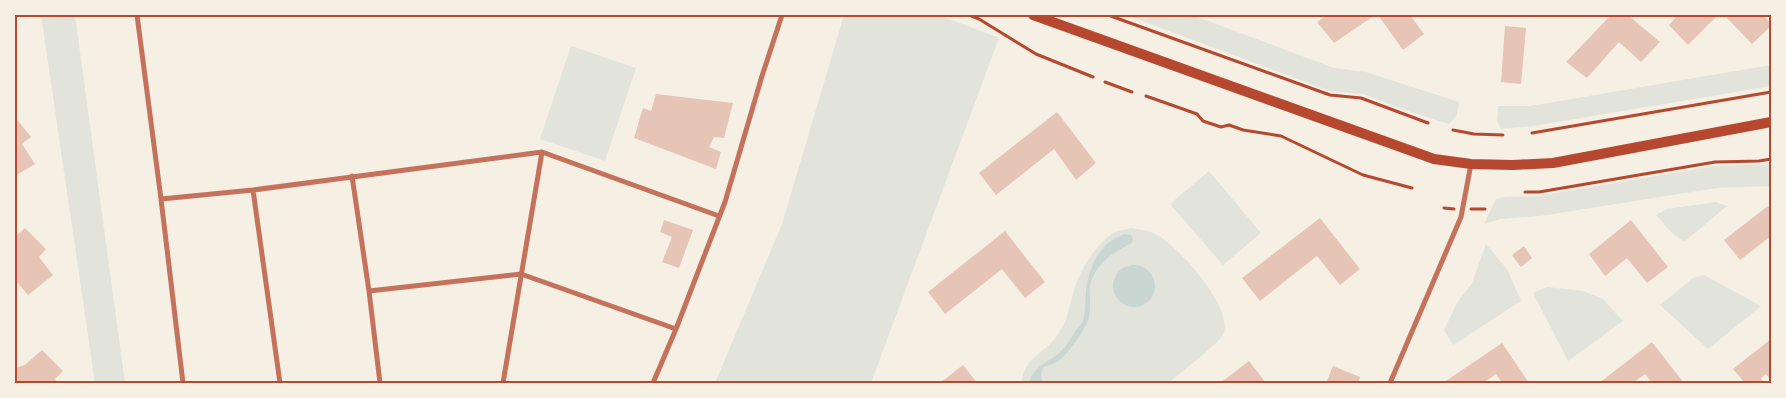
<svg xmlns="http://www.w3.org/2000/svg" width="1786" height="398" font-family="Signika,sans-serif">
  <style>
    .green { fill: #e2e4dc }
    .water { fill: #c9d6d2 }
    .building { fill: #e6c5b7 }
    .lines { fill: none; stroke-linecap: round; stroke-linejoin: round }
    .path { stroke: #b5482f; stroke-width: 3 }
    .minor { stroke: #c5725c; stroke-width: 5 }
    .secondary { stroke: #b5482f; stroke-width: 10 }
    .neatline { fill: none; stroke: #b5482f; stroke-width: 2 }
  </style>
  <rect width="100%" height="100%" fill="#f6efe4"/>
  <path class="green" d="M41,15H75L125,383H95Z
    M844,15H939L999,38L871,383H715L782,224Z
    M1126,15H1192L1334,68L1366,72L1459,102L1457,115L1449,124L1408,111L1363,94L1330,91Z
    M571,46L636,68L605,161L540,139Z
    M1771,65V86L1534,126L1501,129L1497,121L1498,106H1530Z
    M1771,164V186L1717,188L1540,216L1501,219L1484,224L1496,199L1505,197L1538,196L1715,166Z
    M1209,171L1261,233L1223,265L1170,204Z
    M1716,202L1727,206L1684,242L1672,233L1656,215L1667,209Z
    M1130,228C1140,229 1151,231 1159,236C1181,250 1235,309 1223,335C1220,342 1177,376 1168,383H1022C1023,356 1047,353 1059,333C1070,317 1070,297 1078,279C1084,265 1100,239 1115,232C1120,230 1126,230 1130,228Z
    M1486,244L1507,269L1521,301L1453,345L1444,330L1457,303L1472,283Z
    M1704,275L1761,306L1708,349L1660,305L1693,278Z
    M1547,287L1583,291L1603,299L1623,321L1568,361L1533,293Z"/>
  <path class="water" d="M1125,234L1131,235L1133,239L1132,243C1113,252 1094,265 1090,286C1089,297 1091,307 1089,317C1088,326 1068,353 1061,359C1057,363 1049,365 1043,367L1041,374L1042,381L1045,383H1029C1034,364 1052,362 1063,349C1069,343 1072,336 1076,330C1079,327 1082,324 1083,321C1086,311 1085,300 1086,290C1089,266 1101,241 1125,234Z
    M1113 286a21 21 0 1 1 42 0a21 21 0 1 1-42 0Z"/>
  <path class="building" d="M1327,15H1375L1334,43L1317,22Z
    M1378,15H1410L1424,34L1403,50Z
    M1611,15H1628L1660,42L1641,62L1619,42L1587,78L1566,62Z
    M1678,15H1718L1688,45L1669,25Z
    M1724,15H1763L1771,23V26L1752,44Z
    M1505,26L1526,28L1521,84L1501,82Z
    M656,94L733,103L724,138L714,137L709,147L721,152L716,169L634,138L643,108L651,111Z
    M1057,112L1096,163L1076,180L1054,149L996,195L979,173Z
    M15,117L31,137L22,144L35,164L15,176Z
    M1768,206L1771,210V236L1740,260L1724,240Z
    M1320,218L1360,269L1340,285L1317,256L1260,301L1242,278Z
    M664,220L693,230L679,268L662,262L672,237L660,232Z
    M1631,220L1668,267L1647,283L1627,258L1605,276L1589,254Z
    M25,228L46,249L39,257L53,275L28,295L15,280V237Z
    M1005,231L1045,282L1025,298L1002,269L945,314L928,292Z
    M1524,246L1532,258L1521,267L1512,255Z
    M1771,339V381L1766,374L1761,378L1764,383H1745L1733,369Z
    M1652,342L1684,383H1652L1645,374L1633,383H1599Z
    M1502,343L1529,383H1502L1496,374L1483,383H1443Z
    M42,350L63,371L55,379L58,383H15V368L25,365Z
    M1249,361L1266,383H1220Z
    M963,365L977,383H940Z
    M1333,366L1360,377L1358,383H1326Z"/>
  <g class="lines">
    <path class="path" d="M969,15L979,19L1036,54L1093,77
      M1108,15L1330,95L1361,98L1428,123
      M1105,82L1132,92
      M1146,96L1197,114L1203,121L1221,127L1229,125L1243,130L1281,136L1363,175L1412,188
      M1453,130L1474,134L1503,135
      M1532,133L1771,92
      M1525,192H1539L1715,162L1759,161L1771,159
      M1444,208L1454,209
      M1471,209H1485"/>
    <path class="minor" d="M137,15L161,199L183,383
      M352,176L369,291L380,383
      M253,190L280,383
      M161,199L253,190L542,152L719,216
      M369,291L521,274L676,329
      M503,383L542,152
      M653,383L676,329L725,202L762,76L782,15
      M1390,383L1461,217L1471,164"/>
    <path class="secondary" d="M1033,15L1434,159L1471,164L1513,165L1553,163L1771,122"/>
  </g>
  <rect width="1786" height="398" fill="none" stroke="#f6efe4" stroke-width="32"/>
  <rect x="16" y="16" width="1754" height="366" class="neatline"/>
</svg>
